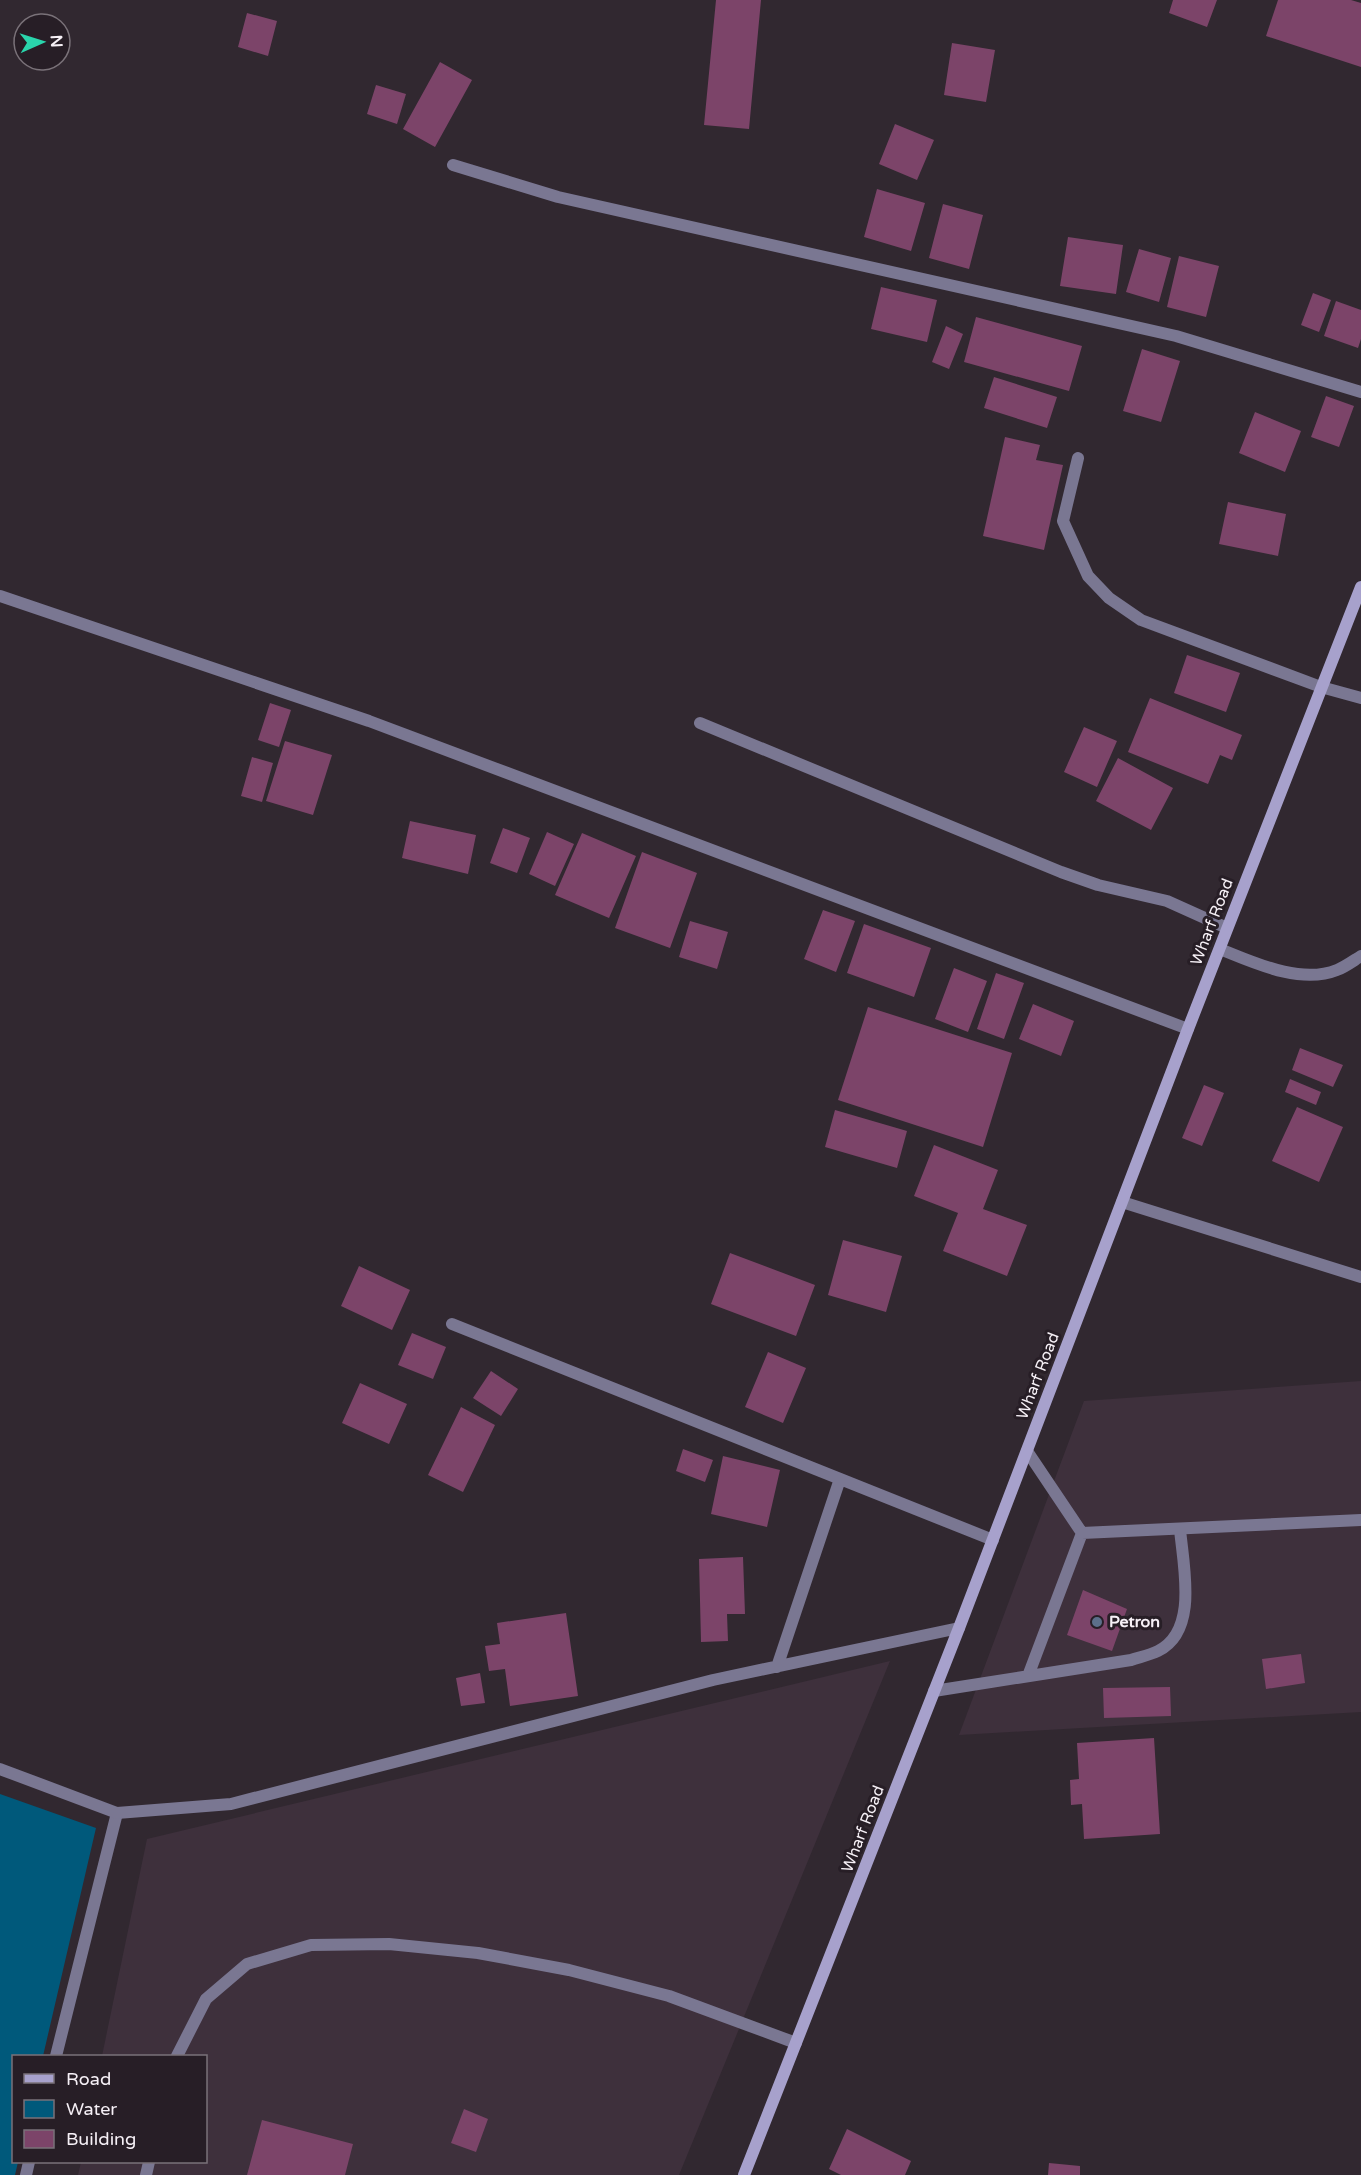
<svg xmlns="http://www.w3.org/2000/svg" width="1361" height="2175" font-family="'Varela Round',sans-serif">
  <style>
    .built { fill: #3e303c }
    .water { fill: #00597b }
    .building { fill: #7c4469 }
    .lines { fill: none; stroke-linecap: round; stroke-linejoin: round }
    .service { stroke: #7a7792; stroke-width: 12 }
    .minor { stroke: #7a7792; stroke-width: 12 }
    .tertiary { stroke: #7a7792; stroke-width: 12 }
    .secondary { stroke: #a7a1cc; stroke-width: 12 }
    .service-dot { fill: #5c6f8a; stroke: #271e26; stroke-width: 2 }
    .labels { text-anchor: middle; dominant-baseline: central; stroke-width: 6; stroke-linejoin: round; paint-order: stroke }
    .street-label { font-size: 16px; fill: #f6f0f6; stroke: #271e26 }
    .poi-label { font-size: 16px; font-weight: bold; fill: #f6f0f6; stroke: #271e26; text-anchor: start }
  </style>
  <rect width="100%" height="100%" fill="#312830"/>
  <path class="built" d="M1361,1381V1712L959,1735L1084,1401Z
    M890,1661L679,2175H78L81,2162H206V2056H102L147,1839Z"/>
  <path class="water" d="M0,1794L96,1828L43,2056H14V2162H18L15,2175H0Z"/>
  <path class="building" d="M716,0H761L749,129L704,125Z
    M1173,0H1217L1207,27L1169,13Z
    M1278,0H1351L1361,3V67L1266,36Z
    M247,13L277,21L268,56L238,47Z
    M952,43L995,50L986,102L944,95Z
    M440,62L472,80L435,147L403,129Z
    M376,85L406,94L397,124L367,114Z
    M895,124L934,140L917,180L879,164Z
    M877,189L925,203L911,251L864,237Z
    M943,204L983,215L969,269L929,258Z
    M1068,237L1123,245L1116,294L1060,286Z
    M1139,249L1171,258L1159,302L1126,292Z
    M1179,256L1219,266L1206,317L1167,307Z
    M881,287L937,300L927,342L871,329Z
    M1313,293L1331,300L1319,332L1301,325Z
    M1336,301L1361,310V339L1358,348L1324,336Z
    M976,317L1082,346L1069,391L964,362Z
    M946,326L963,334L949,369L932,362Z
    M1142,349L1180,361L1161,422L1123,411Z
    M994,377L1057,397L1047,428L984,408Z
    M1326,396L1354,406L1339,447L1311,437Z
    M1255,412L1301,431L1285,472L1239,453Z
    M1005,437L1040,445L1036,460L1063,465L1044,550L983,536Z
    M1228,502L1286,514L1278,556L1219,544Z
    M1187,655L1240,673L1226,712L1174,693Z
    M1150,698L1242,735L1232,760L1220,755L1208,784L1128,752Z
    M270,703L291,710L279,747L258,740Z
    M1084,727L1117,741L1097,787L1064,772Z
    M285,741L332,755L313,815L266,801Z
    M252,757L273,763L262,802L241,796Z
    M1118,758L1173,788L1151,830L1096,801Z
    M410,821L476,835L468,874L402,858Z
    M503,828L530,838L517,873L490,863Z
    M547,832L574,844L555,886L529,874Z
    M582,833L636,856L609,918L555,895Z
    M642,852L697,873L670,948L615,928Z
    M823,910L855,921L836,972L804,959Z
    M690,921L728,932L717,969L679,957Z
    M864,924L931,948L914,997L847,973Z
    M954,968L987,981L968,1032L935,1019Z
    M996,973L1024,983L1004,1039L977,1029Z
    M1033,1004L1074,1021L1061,1056L1019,1039Z
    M868,1007L1012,1053L983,1147L838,1100Z
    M1300,1048L1343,1065L1333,1087L1292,1070Z
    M1290,1079L1321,1092L1316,1105L1285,1092Z
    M1204,1085L1224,1093L1202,1146L1182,1138Z
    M1297,1107L1343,1127L1319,1182L1272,1161Z
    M835,1110L907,1131L897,1168L825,1147Z
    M934,1145L998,1170L983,1209L1027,1225L1007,1276L943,1251L958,1213L914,1196Z
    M843,1240L902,1256L886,1312L828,1295Z
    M730,1253L815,1285L796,1336L711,1304Z
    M359,1266L410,1290L392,1330L341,1306Z
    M412,1333L446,1347L433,1379L398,1365Z
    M768,1352L806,1368L783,1423L745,1407Z
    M491,1371L518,1389L501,1416L473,1398Z
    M360,1383L407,1404L389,1444L342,1423Z
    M461,1407L495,1425L463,1492L428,1475Z
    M683,1449L713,1460L705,1482L676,1471Z
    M723,1456L780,1470L767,1527L711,1514Z
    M743,1557L745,1614H727L728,1641L701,1642L699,1559Z
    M1083,1590L1127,1609L1112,1651L1067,1635Z
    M566,1613L578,1696L510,1706L505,1669L489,1671L485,1646L500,1644L497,1623Z
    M1301,1654L1305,1683L1266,1689L1262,1659Z
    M480,1673L485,1703L461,1706L456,1678Z
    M1170,1687L1171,1716L1104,1718L1103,1688Z
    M1154,1738L1160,1834L1084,1839L1082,1804L1071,1805L1070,1780L1079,1779L1077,1743Z
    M464,2109L488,2119L476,2152L451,2143Z
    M262,2120L353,2144L345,2175H247Z
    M847,2129L911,2161L905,2175H841L829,2169Z
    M1049,2163L1080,2166V2175H1048Z"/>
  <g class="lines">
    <path class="service" d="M700,723L1061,872L1098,885L1167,901L1227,928
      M1220,949C1253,962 1300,985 1337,970C1345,967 1353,961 1361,956
      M1122,1202L1361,1277
      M1027,1451L1082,1533
      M1082,1533L1361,1520
      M1028,1676L1082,1533
      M934,1691L1131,1660C1140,1657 1150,1655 1158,1651C1199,1631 1183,1565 1180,1529
      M56,2056L117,1813
      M177,2056L206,1999L247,1964L311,1945L389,1944L478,1953L569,1970L669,1996L796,2043
      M26,2175L29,2162
      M146,2175L149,2162"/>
    <path class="minor" d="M453,165L558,197L1176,336L1361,392
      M1078,458L1063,521L1088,576L1109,598L1141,620L1321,687
      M0,596L369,721L1188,1029
      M452,1324L993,1540
      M777,1667L840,1479
      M0,1769L117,1813L231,1804L713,1680L959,1628"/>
    <path class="tertiary" d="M1321,687L1361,698"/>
    <path class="secondary" d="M744,2175L959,1628L1188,1029L1361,587"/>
  </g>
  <circle class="service-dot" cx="1097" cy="1622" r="6"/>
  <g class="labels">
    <g class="street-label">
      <text transform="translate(1212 922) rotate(-69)">Wharf Road</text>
      <text transform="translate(1038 1376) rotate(-69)">Wharf Road</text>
      <text transform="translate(863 1829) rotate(-69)">Wharf Road</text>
    </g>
    <g class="poi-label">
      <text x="1109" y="1622">Petron</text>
    </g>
  </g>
  <rect x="12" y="2055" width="195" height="108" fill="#271e26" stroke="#7a7279" stroke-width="1.5"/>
  <rect x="24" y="2074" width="30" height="9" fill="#a7a1cc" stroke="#7a7279" stroke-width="1.5"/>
  <text x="66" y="2085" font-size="18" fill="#f6f0f6">Road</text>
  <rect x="24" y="2100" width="30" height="18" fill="#00597b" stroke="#7a7279" stroke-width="1.5"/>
  <text x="66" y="2115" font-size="18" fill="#f6f0f6">Water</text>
  <rect x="24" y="2130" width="30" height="18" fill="#7c4469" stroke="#7a7279" stroke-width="1.5"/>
  <text x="66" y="2145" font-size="18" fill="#f6f0f6">Building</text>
  <g transform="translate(42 42) rotate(87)"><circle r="28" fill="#271e26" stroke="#7a7279" stroke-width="1.5"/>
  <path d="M0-4.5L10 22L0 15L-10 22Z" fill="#2ad5ac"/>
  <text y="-9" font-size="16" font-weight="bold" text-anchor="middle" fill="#f6f0f6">N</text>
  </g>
</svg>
